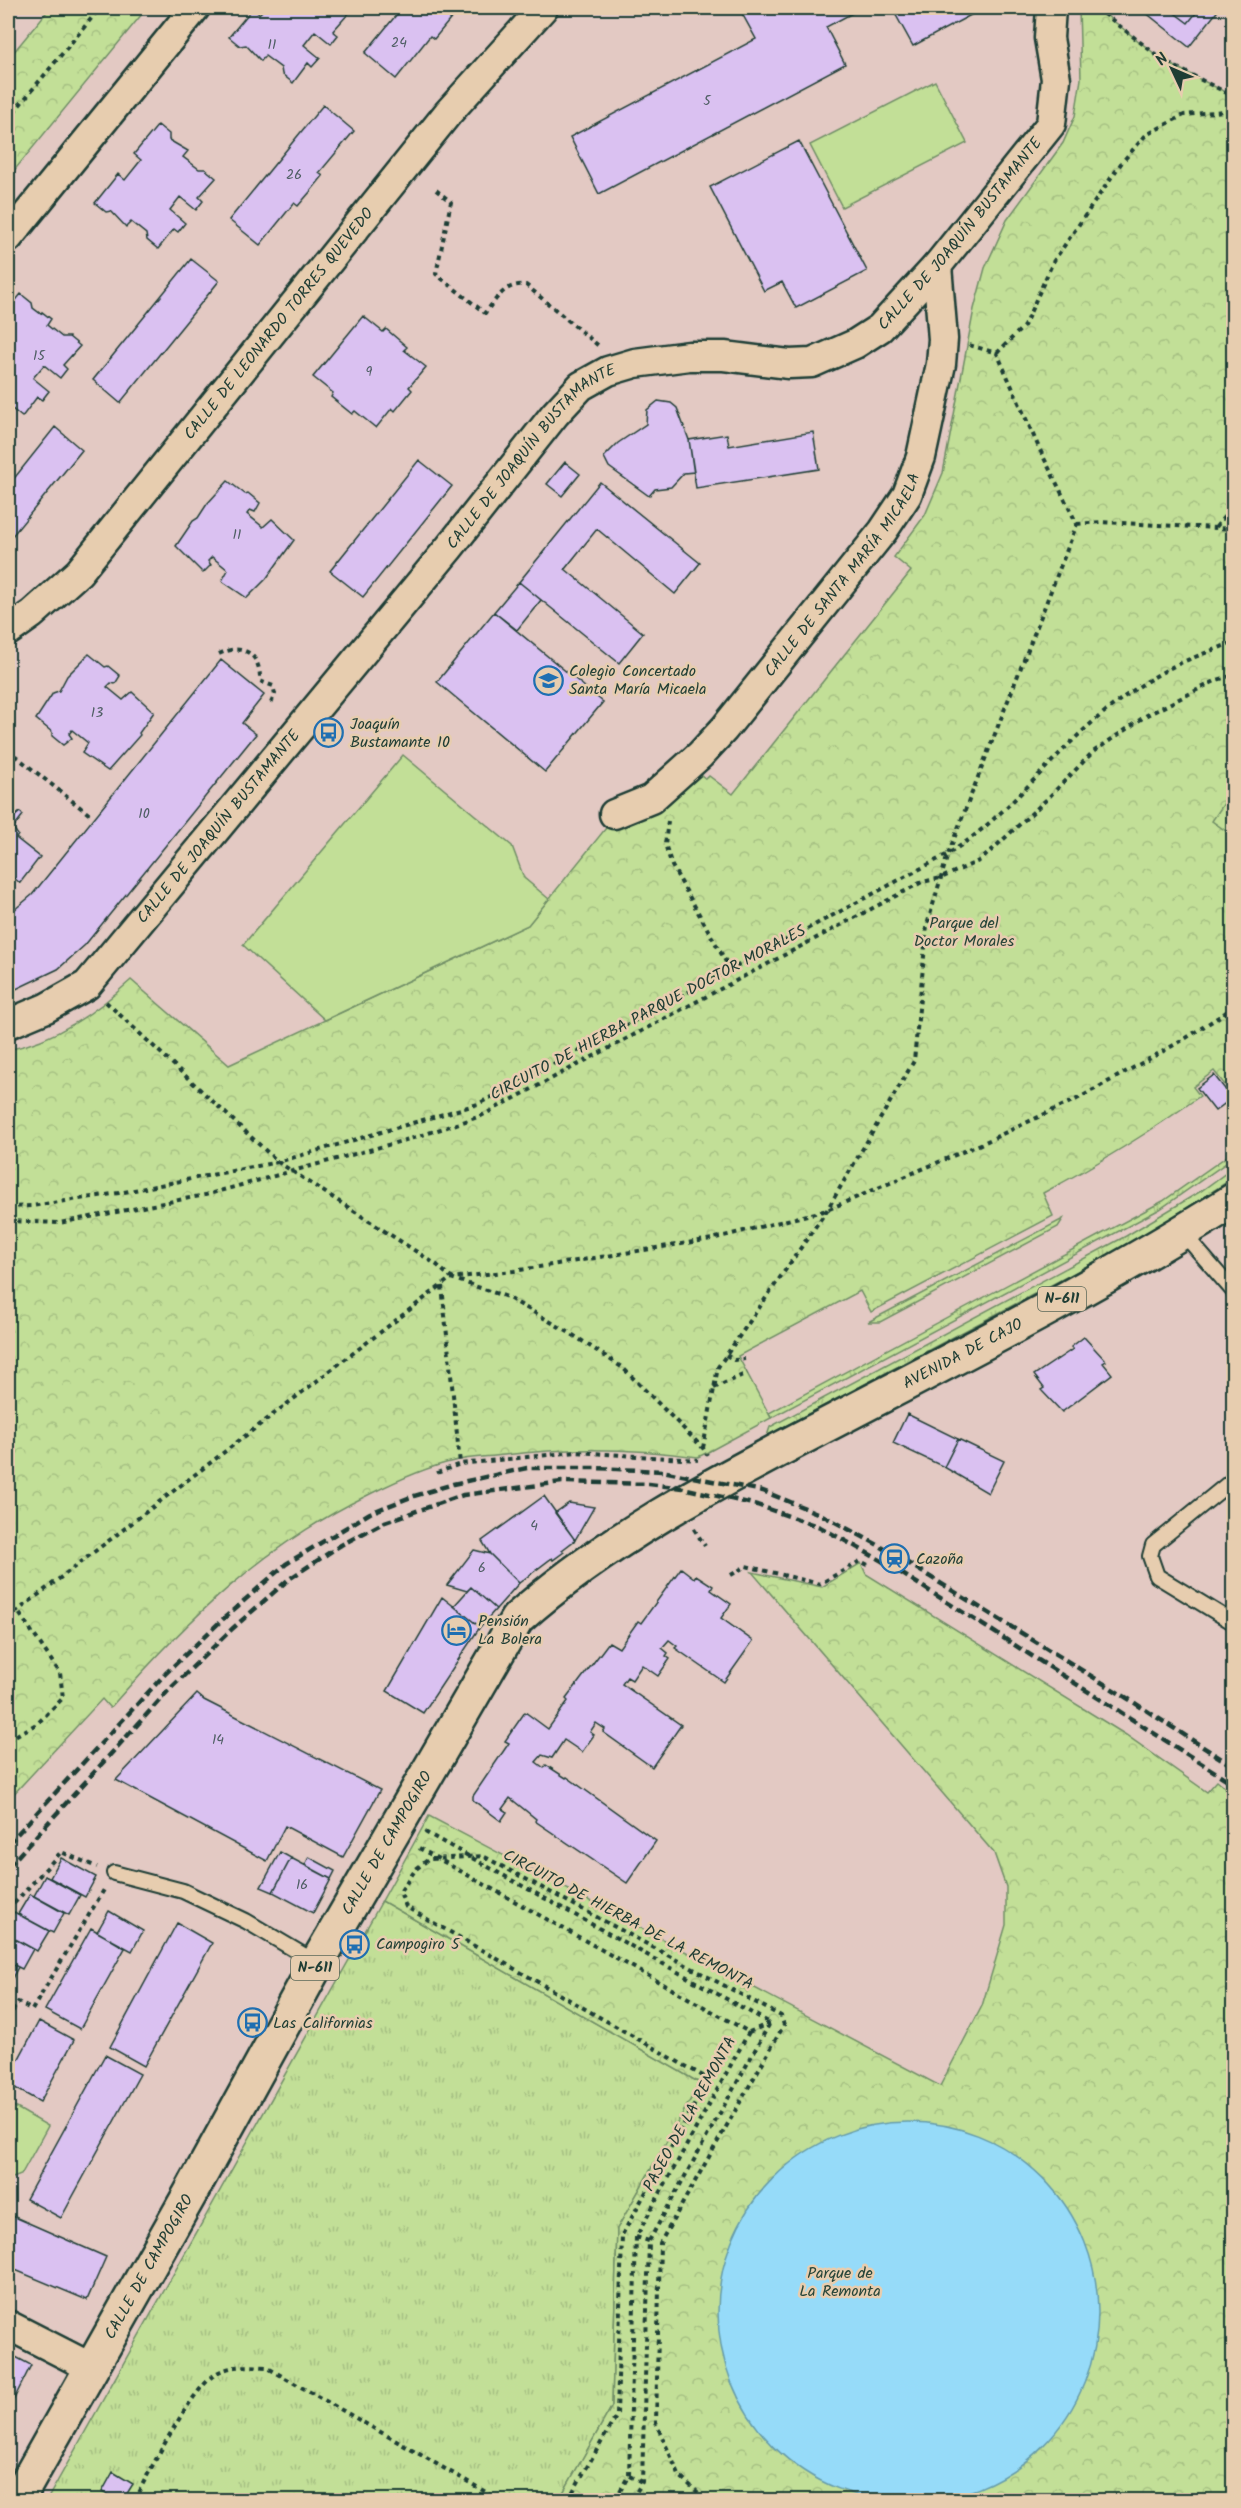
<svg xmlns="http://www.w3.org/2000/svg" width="1241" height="2508" font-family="Kalam,sans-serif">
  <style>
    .grass { fill: url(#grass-tufts); stroke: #708e66; stroke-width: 1.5 }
    .forest { fill: url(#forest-crowns); stroke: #708e66; stroke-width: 1.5 }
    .pitch { fill: #c2df97; stroke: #708e66; stroke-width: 1.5 }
    .water { fill: #96dbf9; stroke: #669caa; stroke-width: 1.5 }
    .building { fill: #dac1f1; stroke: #1f3d34; stroke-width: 1.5 }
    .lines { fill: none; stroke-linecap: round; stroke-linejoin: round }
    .service-casing { stroke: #1f3d34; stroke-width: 18 }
    .minor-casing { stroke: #1f3d34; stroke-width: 33 }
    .trunk-casing { stroke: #1f3d34; stroke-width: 38 }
    .path { stroke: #1f3d34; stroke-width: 4; stroke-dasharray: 4.5 4.5; stroke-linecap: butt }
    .service { stroke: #e7cdaf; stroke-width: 14 }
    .minor { stroke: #e7cdaf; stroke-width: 28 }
    .trunk { stroke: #e7cdaf; stroke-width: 33 }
    .rail { stroke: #1f3d34; stroke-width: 4.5; stroke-dasharray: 9 4.5; stroke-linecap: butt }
    .labels { text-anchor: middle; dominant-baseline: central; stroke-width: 5; stroke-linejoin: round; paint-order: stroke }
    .number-label { font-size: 14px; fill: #4e5e63 }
    .shield { fill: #e7cdaf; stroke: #5b6859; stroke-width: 1.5 }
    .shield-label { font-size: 15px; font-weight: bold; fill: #1f3d34 }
    .street-label { font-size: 16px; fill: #1f3d34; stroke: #e7cdaf }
    .poi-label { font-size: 16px; fill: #1f3d34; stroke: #e7cdaf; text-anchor: start }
    .park-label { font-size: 16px; fill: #274539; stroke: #e7cdaf }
  </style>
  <defs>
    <pattern id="grass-tufts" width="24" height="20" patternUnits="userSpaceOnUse" patternTransform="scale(1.5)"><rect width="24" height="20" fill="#c2df97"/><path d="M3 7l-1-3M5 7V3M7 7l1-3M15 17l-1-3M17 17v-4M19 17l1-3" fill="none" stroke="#a6c083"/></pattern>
    <pattern id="forest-crowns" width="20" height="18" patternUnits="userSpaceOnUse" patternTransform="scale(1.5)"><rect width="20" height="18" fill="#c2df97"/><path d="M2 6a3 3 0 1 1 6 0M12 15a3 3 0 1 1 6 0" fill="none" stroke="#a6c083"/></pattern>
  </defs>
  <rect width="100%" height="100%" fill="#e3c9c3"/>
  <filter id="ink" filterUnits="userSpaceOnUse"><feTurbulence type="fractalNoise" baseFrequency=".0167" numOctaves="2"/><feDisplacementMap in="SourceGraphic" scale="12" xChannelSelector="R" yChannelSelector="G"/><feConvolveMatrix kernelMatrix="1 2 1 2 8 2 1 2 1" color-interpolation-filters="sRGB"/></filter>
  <g filter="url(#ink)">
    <path class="grass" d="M1233,1152V1158L1160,1209L771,1418L769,1413L1163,1201Z
      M1233,1168V1178L1151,1232L767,1436L770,1427L1126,1236L1201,1191Z
      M1063,1219L1058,1227L880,1322H868Z
      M382,1901L700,2083L617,2229L612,2406L559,2500H47Z"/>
    <path class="forest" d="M50,8H147L8,178V59Z
      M1079,8H1097L1164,61L1227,93L1233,91V1095L1214,1071L1193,1087L1200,1096C1149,1133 1098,1164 1043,1193L1053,1216L871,1312L860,1291L738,1356L771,1418L708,1452L698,1457C633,1448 570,1447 504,1455C488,1457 470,1457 454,1461C426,1467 396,1481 370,1494C261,1547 189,1618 110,1708L102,1699L8,1800V1050C56,1040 95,1013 131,980L229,1065L528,925L610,823L696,771L706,779L709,776L733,794L911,571L894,557L925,515L943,473L974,309L985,268L1007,220L1063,143L1075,116L1081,79Z
      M861,1563L866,1574L1126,1735L1207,1792L1217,1781L1234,1795L1233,2500H559L612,2406L617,2229L700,2083L382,1901L429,1816L940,2086L982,2006L1006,1925V1887L994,1853L752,1572L822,1587Z"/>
    <path class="pitch" d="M935,81L967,143L842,207L810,145Z
      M403,755L512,846L524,878L549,899L528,925L325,1020L243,945Z
      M1233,790V836L1212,821Z
      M8,2103L48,2126L21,2175L13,2178L8,2175Z"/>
    <path class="water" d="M718 2312a190 190 0 1 1 380 0a190 190 0 1 1-380 0Z"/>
    <path class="building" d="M253,8L259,14L265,8H344L350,12L333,31L338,35L331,44L315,31L304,45L320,58L312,67L308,63L293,83L282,74L281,68L265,56L261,61L246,45L240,46L229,37Z
      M402,8L459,9L434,39L430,36L396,79L365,53Z
      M739,8H862L826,27L845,64L599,194L570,137L756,39Z
      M892,8H981L982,9L913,46Z
      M1140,8H1168L1188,23L1200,8H1220L1189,47Z
      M1168,8H1200L1188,23Z
      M323,105L354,131L319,173L323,176L310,192L298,206L294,203L260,245L229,220Z
      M158,125L169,134V140L188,151L183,157L199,169H205L216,178L199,197L203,201L196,210L180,197L170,210L185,223L178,232L174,229L158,249L147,240L146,234L131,222L126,227L111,211L106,212L95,203L118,174L125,180L141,160L134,154Z
      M799,141L867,271L796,308L782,282L764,291L710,187Z
      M191,259L219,281L120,403L93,380Z
      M21,294L32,303L33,308L41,314L42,312L51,319L47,325L62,337H69L80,346L63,365L67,369L60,378L44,365L33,378L49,391L42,400L37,397L22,417L11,408L8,400V310Z
      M363,316L383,332L386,329L407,347L404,350L426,367L409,387L412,390L395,411L392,408L376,428L355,411L352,414L331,397L333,393L313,377Z
      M658,401L671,403L677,408L689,440L694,472L684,473L671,487L655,489L649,496L609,467L604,457L618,443L646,424L647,410Z
      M55,427L82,450L8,541V486Z
      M813,432L819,469L696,488L689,440L727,434L729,446Z
      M419,460L452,486L363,597L330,571Z
      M565,462L580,474L562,496L547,484Z
      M228,481L245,494L248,493L260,503L255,512L250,510L247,514L263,527L272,519L294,540L266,579L247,598L222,581L228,570L212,557L208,561L211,565L203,573L176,546L193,521L198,518L207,504Z
      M600,482L700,563L675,594L597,529L565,569L643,633L619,663L519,582Z
      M519,582L541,600L517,630L494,612Z
      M494,612L603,702L545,772L437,682Z
      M89,654L105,667L108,666L120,676L115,684L111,683L107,687L123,700L132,692L154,712L139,733L140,735L108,771L82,753L88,743L72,730L69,734L72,738L63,745L52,736V732L36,719L53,693L59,691L67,676Z
      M221,660L264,695L242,723L256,734L85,945L58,969L12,991L8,979V915L32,895Z
      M8,812L14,817L20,812L23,815L13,828L18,835L16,838L40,857L20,883L8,873Z
      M1214,1075L1232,1098L1215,1111L1197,1088Z
      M1084,1337L1106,1361L1103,1363L1112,1374L1062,1412L1041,1390L1044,1388L1034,1375L1073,1349L1071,1347Z
      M907,1414L958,1439L944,1467L893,1443Z
      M958,1439L1004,1461L988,1493L944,1467Z
      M544,1496L575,1540L562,1550L564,1552L553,1560L552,1558L519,1583L490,1554L482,1541Z
      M569,1503L594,1507L575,1540L555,1513Z
      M474,1550L490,1554L519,1583L496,1609L471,1587L467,1591L447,1585Z
      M681,1568L694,1578L696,1575L713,1586L711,1590L731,1604L721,1618L753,1641L724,1682L675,1648L677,1646L669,1640L662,1648L668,1653L666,1656L670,1659L658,1676L642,1665L632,1680L627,1677L622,1684L681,1725L652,1767L603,1732L605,1729L596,1723L590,1732L594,1735L582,1752L564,1740L552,1758L542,1755L536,1762L544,1768L546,1765L566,1778L567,1777L656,1841L627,1883L535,1821L536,1819L510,1798L502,1809L507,1812L501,1821L473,1800V1796L509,1743L505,1741L525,1712L548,1729L568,1701L566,1699L609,1642L619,1648L638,1621L641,1623Z
      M471,1587L496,1609L480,1627L454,1606Z
      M442,1597L480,1627L423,1713L387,1691Z
      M197,1694L204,1700L380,1790L343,1857L285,1826L267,1861L116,1780Z
      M280,1852L291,1858L273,1892L261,1887Z
      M309,1857L335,1871L331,1879L305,1865Z
      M61,1858L96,1877L85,1897L50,1878Z
      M291,1858L331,1879L313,1913L273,1892Z
      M45,1876L80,1895L69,1915L34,1896Z
      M30,1894L64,1913L53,1933L18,1914Z
      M109,1911L143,1931L132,1951L97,1932Z
      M14,1912L49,1931L37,1951L8,1935V1923Z
      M177,1923L212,1943L144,2066L110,2047Z
      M91,1928L125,1948L80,2029L45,2010Z
      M8,1935L33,1949L22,1969L8,1962Z
      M8,1962L18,1967L8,1986Z
      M39,2021L74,2040L40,2102L8,2084V2079Z
      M105,2055L140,2074L61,2218L26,2199Z
      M8,2214L106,2257L87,2300L8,2267Z
      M8,2353L31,2365L8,2411Z
      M113,2472L133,2484L123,2500H117L102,2492Z"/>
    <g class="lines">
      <defs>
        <path id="service" d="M1182,1232L1234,1292
          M1234,1479L1153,1545L1150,1556L1157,1576L1234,1623
          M114,1873L183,1891L246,1921L317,1963"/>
        <g id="minor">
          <path d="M8,238L195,8"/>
          <path id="s1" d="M8,631L32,614L79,572L448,113L543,8"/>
          <path id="s2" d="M614,814L651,799L700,755L724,729L883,531L907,495L921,457L941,364L943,339L937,266"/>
          <path id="s3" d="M8,1024L46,1008L87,985L449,548L555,414L581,386L608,371L635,363L689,356H724L789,364L812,363L855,344L880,328L937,266L1051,124L1056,79L1049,38L1051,8"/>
          <path d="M8,2325L92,2368"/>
        </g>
        <g id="trunk">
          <path id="s4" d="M17,2500L190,2194L317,1963L517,1619C611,1535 725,1478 836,1420C970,1350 1106,1281 1234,1200"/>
        </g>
      </defs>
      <use href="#service" class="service-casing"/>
      <use href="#minor" class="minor-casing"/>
      <use href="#trunk" class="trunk-casing"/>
      <path class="path" d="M1097,8L1164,61L1227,93L1234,100
        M8,119L100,8
        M436,190L451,202L436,274L485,313C497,298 505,283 526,285L600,347
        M997,353L1024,326L1053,262L1122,162L1146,135L1184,115L1234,110
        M1077,524L1101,522L1234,529
        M1216,527L1234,504
        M219,654C244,642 261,655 260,681L273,686L275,694L271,703
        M8,750L90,815
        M668,821L665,844L672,866L730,969
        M106,1002L278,1162L437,1265L451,1278L514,1271L712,1239L827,1210L983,1143L1079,1098L1183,1040L1234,1007
        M8,1207L32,1206L119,1193L278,1162L478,1104L948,854C1002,820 1041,769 1087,727C1113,704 1142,682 1174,666C1193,657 1214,650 1234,642
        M8,1221L59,1223L205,1195L413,1138L481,1116L922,882L941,878L981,860L1046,800L1093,752L1147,715L1217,680L1234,675
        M442,1286L460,1464
        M726,1355L734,1360L745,1359
        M714,1388L747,1373
        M703,1448L718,1367L827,1210L914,1061L927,925L948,854L1077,524L1039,448L997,353L969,345
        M437,1473L460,1464L576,1452L698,1460
        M694,1529L705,1546
        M731,1575L746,1566L820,1584L860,1561L868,1565
        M8,1618L451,1278L507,1297L570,1333L623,1368L703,1448L707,1455
        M8,1740L38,1723L63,1698L60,1673L17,1610
        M425,1832L770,2023L649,2241L642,2482L632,2500
        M419,1848L749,2032L636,2237L629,2475L615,2500
        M8,1910L61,1852L97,1867
        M8,2019L18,2002L32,2010L105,1888
        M749,2032L770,2023
        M636,2237L649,2241
        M629,2476L642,2482
        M134,2500C150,2472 193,2382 221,2371C236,2365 250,2366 266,2367L500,2500
        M568,2500L617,2415L622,2235L706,2084L703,2076L406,1907L400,1892L416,1869L429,1859L483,1856L781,2016L784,2025L660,2243L656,2423L679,2475L706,2500"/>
      <use href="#service" class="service"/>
      <use href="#minor" class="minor"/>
      <use href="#trunk" class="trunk"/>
      <path class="rail" d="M8,1844L166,1673L223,1619L286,1564L370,1513L411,1497L453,1484L527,1468H595L662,1471L763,1491L822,1515L880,1546L1127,1698L1234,1767
        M8,1867L168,1691L232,1629L289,1579L341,1545L385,1522L463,1495L562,1482L649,1484L683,1488L757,1505L820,1527L882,1561L1234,1784"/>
    </g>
  </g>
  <defs>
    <symbol id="school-ring" viewBox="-11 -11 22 22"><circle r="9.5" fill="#e7cdaf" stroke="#1f6fb2" stroke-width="1.5"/><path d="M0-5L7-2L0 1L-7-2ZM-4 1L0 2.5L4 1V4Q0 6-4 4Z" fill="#1f6fb2"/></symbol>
    <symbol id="bus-ring" viewBox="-11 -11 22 22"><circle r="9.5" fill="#e7cdaf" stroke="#1f6fb2" stroke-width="1.5"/><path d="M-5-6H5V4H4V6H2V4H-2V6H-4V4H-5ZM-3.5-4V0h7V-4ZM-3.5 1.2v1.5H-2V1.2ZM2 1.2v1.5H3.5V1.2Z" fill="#1f6fb2"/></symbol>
    <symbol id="station-ring" viewBox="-11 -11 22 22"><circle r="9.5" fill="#e7cdaf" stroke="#1f6fb2" stroke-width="1.5"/><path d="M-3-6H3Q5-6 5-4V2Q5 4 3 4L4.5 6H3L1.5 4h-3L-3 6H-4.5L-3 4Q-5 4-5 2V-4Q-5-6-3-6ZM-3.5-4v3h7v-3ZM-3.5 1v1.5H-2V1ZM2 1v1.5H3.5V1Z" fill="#1f6fb2"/></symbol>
    <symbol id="hotel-ring" viewBox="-11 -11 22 22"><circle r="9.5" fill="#e7cdaf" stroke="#1f6fb2" stroke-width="1.5"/><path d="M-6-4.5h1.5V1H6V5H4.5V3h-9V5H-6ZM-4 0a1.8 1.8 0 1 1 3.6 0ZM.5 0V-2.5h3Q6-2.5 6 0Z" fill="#1f6fb2"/></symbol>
  </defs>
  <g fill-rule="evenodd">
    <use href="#school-ring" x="532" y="664" width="33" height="33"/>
    <use href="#bus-ring" x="312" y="716" width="33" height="33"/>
    <use href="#station-ring" x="878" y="1542" width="33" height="33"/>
    <use href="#hotel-ring" x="440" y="1614" width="33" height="33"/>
    <use href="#bus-ring" x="338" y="1928" width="33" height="33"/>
    <use href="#bus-ring" x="236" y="2006" width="33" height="33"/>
  </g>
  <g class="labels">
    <g class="number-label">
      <text x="399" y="43">24</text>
      <text x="272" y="45">11</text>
      <text x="707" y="101">5</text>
      <text x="294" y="175">26</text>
      <text x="39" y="356">15</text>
      <text x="369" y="372">9</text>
      <text x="237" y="535">11</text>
      <text x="97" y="713">13</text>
      <text x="144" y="814">10</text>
      <text x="534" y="1526">4</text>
      <text x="482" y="1568">6</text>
      <text x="218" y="1740">14</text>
      <text x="302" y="1885">16</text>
    </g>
    <g class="shield">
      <rect x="1038" y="1287" width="48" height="24" rx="4.5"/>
      <rect x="291" y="1956" width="48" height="24" rx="4.5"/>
    </g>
    <g class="shield-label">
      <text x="1062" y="1299">N-611</text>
      <text x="315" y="1968">N-611</text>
    </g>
    <g class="street-label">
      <text stroke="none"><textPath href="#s3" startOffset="1302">CALLE DE JOAQUÍN BUSTAMANTE</textPath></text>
      <text stroke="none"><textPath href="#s1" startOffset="411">CALLE DE LEONARDO TORRES QUEVEDO</textPath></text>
      <text stroke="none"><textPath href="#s3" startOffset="780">CALLE DE JOAQUÍN BUSTAMANTE</textPath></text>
      <text stroke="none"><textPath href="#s2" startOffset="336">CALLE DE SANTA MARÍA MICAELA</textPath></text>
      <text stroke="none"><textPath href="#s3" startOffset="294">CALLE DE JOAQUÍN BUSTAMANTE</textPath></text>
      <text transform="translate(648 1013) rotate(-28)">CIRCUITO DE HIERBA PARQUE DOCTOR MORALES</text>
      <text stroke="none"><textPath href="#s4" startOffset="1533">AVENIDA DE CAJO</textPath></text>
      <text stroke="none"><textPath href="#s4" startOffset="754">CALLE DE CAMPOGIRO</textPath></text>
      <text transform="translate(628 1920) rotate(28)">CIRCUITO DE HIERBA DE LA REMONTA</text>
      <text transform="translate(690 2114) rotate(-61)">PASEO DE LA REMONTA</text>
      <text stroke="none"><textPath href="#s4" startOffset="268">CALLE DE CAMPOGIRO</textPath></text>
    </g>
    <g class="poi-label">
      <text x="569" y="671">Colegio Concertado<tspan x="569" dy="18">Santa María Micaela</tspan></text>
      <text x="350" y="724">Joaquín<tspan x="350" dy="18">Bustamante 10</tspan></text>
      <text x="916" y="1559">Cazoña</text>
      <text x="478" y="1621">Pensión<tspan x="478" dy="18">La Bolera</tspan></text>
      <text x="376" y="1944">Campogiro 5</text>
      <text x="273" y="2023">Las Californias</text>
    </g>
    <g class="park-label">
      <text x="964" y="923">Parque del<tspan x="964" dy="18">Doctor Morales</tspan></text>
      <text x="840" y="2273">Parque de<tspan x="840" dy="18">La Remonta</tspan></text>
    </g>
  </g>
  <rect width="1241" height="2508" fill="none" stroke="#e7cdaf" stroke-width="30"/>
  <rect x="15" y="15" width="1211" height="2478" fill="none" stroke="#1f3d34" stroke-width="2" filter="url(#ink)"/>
  <g transform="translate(1172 69) rotate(314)" stroke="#e7cdaf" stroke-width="4.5" paint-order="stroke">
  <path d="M0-4.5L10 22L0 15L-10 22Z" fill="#1f3d34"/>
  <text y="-9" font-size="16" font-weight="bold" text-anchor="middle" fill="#1f3d34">N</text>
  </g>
</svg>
